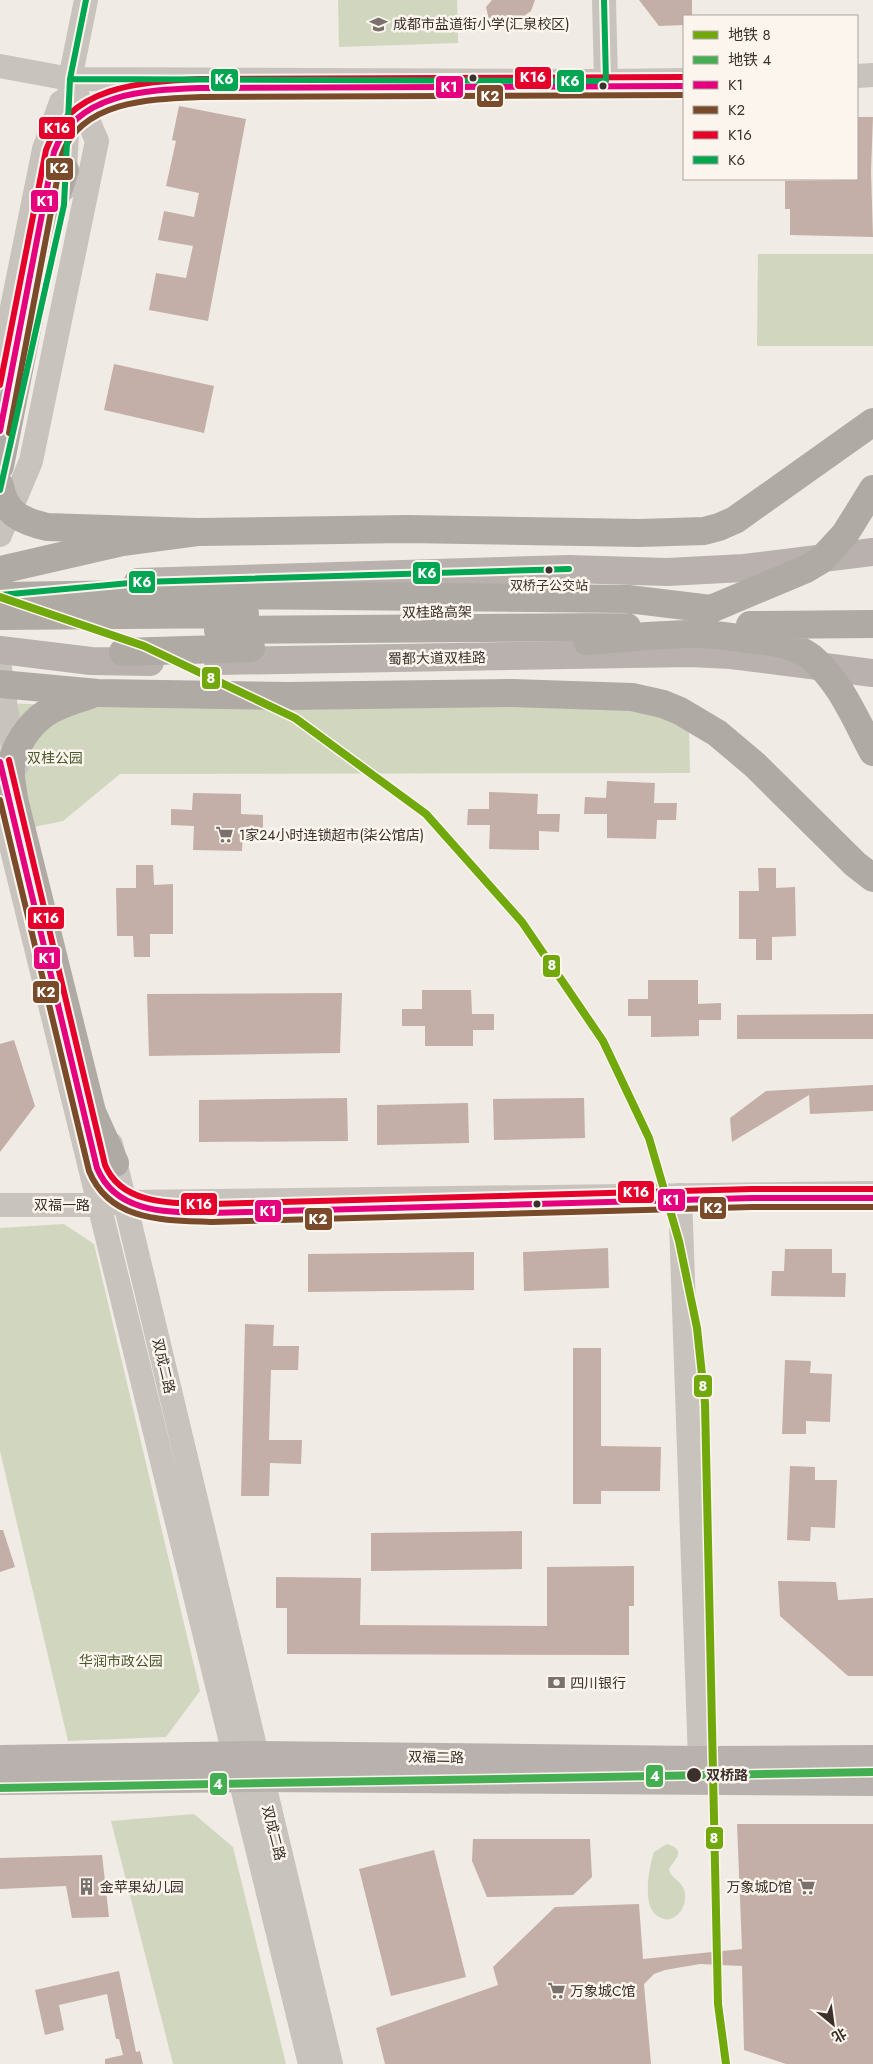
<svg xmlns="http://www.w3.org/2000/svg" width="873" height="2064" font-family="Jost,'Noto Sans SC',sans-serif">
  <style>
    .green { fill: #d1d6bf }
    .building { fill: #c3afa7 }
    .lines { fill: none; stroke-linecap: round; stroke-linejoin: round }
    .minor { stroke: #c9c3be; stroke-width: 24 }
    .major { stroke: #b8b1ad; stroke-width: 28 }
    .highway { stroke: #afaaa4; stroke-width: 28 }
    .highway-bridge { stroke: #afaaa4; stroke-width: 28 }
    .bus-1-casing { stroke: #fbf5ee; stroke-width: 10 }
    .bus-2-casing { stroke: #fbf5ee; stroke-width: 10 }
    .bus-3-casing { stroke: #fbf5ee; stroke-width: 10 }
    .bus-4-casing { stroke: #fbf5ee; stroke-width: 10 }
    .bus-1 { stroke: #e5007d; stroke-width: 6 }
    .bus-2 { stroke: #7a4b2a; stroke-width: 6 }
    .bus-3 { stroke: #e4002b; stroke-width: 6 }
    .bus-4 { stroke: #00a651; stroke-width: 6 }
    .metro-1-casing { stroke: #fbf5ee; stroke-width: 11 }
    .metro-2-casing { stroke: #fbf5ee; stroke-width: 11 }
    .metro-1 { stroke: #71a90d; stroke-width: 8 }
    .metro-2 { stroke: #44af52; stroke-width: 8 }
    .bus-dot { fill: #3b302b; stroke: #fbf5ee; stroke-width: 2 }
    .labels { text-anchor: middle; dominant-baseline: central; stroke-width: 5; stroke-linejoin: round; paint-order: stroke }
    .bus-label { font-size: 13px; fill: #3b302b; stroke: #fbf5ee }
    .poi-label { font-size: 14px; fill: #3b302b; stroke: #fbf5ee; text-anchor: start }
    .street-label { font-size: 14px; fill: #3b302b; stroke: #fbf5ee }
    .park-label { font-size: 14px; fill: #4a5a2e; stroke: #fbf5ee }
    .stop-label { font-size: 14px; font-weight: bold; fill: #3b302b; stroke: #fbf5ee; text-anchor: start }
    .line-badge { stroke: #fbf5ee; stroke-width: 2 }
    .badge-label { font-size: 14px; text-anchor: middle; font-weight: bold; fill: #fff }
  </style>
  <rect width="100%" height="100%" fill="#f0ebe5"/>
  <path class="green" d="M338,0H457L458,43L339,47Z
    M758,254H873V346H757Z
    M0,703L89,706L598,707L643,710L689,729L690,773L120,774L63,821L0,834Z
    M64,1224L94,1244L200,1691L166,1737L68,1741L0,1451V1228Z
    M194,1814L233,1847L286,2064H173L111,1821Z
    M667,1844C688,1850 674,1860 669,1869C671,1880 684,1881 685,1894C687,1912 669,1929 654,1913C643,1901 649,1866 654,1852Z"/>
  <path class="building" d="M492,0H535L531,11L512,24H490L486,7Z
    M639,0H692V16H684V25L659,26Z
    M179,106L246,119L208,321L149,310L156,273L186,278L193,246L158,240L164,211L194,217L199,193L166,186L176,141L172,140Z
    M857,117H873L871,171L873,237L790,235V209H785V181L857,180Z
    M114,364L214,386L204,433L104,410Z
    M607,781L655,783L654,803H677L676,820H657L656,839L607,838V814H584L585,797L606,798Z
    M489,792L538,794L537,814H560L559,832L539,831V850L489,849L490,825H467L468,809H489Z
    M193,793L241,794V814L263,815V832H243L242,851L193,850L194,826L171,825V809L192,810Z
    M136,865H153L154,885L173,884V934H150V957H134L133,936H117L116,888H136Z
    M758,868H776V888L795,887L796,936L772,937V960H756V939H739V891H759Z
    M648,980H698V1004L721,1003V1020H699V1036L651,1037V1016H628V999H648Z
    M422,990H471L472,1014H494V1030H473V1046H425V1026H402V1009H422Z
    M342,993L340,1053L149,1056L147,994Z
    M873,1014V1039H737V1015Z
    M14,1040L35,1106L0,1152V1044Z
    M873,1085V1111L810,1114L809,1095L732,1142L730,1118L766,1091Z
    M347,1098L348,1141L199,1142V1100Z
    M584,1098L585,1138L494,1140L493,1099Z
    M468,1103L469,1143L377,1145V1105Z
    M608,1248L609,1288L524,1291L523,1252Z
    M785,1249H832V1273H846L845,1297L771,1296L772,1271H784Z
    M474,1252V1290L308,1292V1254Z
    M245,1324L274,1325L273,1346H299L298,1370H271L269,1440H302L301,1464L270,1463L269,1496H241Z
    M573,1348H601V1446L661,1447L660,1491H601V1504H573Z
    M785,1360L811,1361L810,1373L832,1374L830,1422L806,1421V1434H782Z
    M790,1466L815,1467V1480H837L835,1528L811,1527L810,1541L787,1540Z
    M0,1530H3L15,1567L0,1572Z
    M522,1531V1569L371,1571V1533Z
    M634,1566V1606H629V1655L287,1654V1608H276V1577L361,1578L360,1625L547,1626V1567Z
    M778,1581L836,1582L838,1600L873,1598V1676H848L780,1616Z
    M737,1824H873V2064H786L744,2050L742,1966L700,1964L665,1970L654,1974L644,1984L651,2064H385L376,2028L498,1985L493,1967L555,1907L639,1904L643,1959L742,1949Z
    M473,1839H590L592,1877L573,1895L487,1897L472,1861Z
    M434,1850L466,1977L391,1996L359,1869Z
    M102,1855L109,1917L72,1918L66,1886L0,1889V1858Z
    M119,1971L136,2052L140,2051L143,2064H105V2059L123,2055L119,2039H116L107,1994L59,2005L64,2030L45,2035L35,1990Z"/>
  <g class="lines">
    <path class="minor" d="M604,0L606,81
      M0,66L70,79L606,81L684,80
      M857,76L873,75
      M64,189L70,79L86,0
      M0,367L44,149L61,102
      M0,535L31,461L97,141L72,83
      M0,668L9,728L18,764
      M0,801L310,2064
      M111,1144L331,2064
      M680,1195L700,1760
      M0,1205H98L125,1202L873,1193"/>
    <path class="major" d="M138,582L569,569L667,572L744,568L873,552
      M0,650L91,661L150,662
      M218,661L690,653L731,655L873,673
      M0,1759L256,1755L700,1760L873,1759
      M0,1781L261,1778L873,1782"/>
    <path class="highway" d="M0,466L49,218L65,170
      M0,570L122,542L197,532L407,529L640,533L704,531L719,527L735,520L873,422
      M0,596L140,594L628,599L711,609
      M0,616L245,614
      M218,630L627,627
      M123,652L251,648
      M512,693L632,697L663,704L680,711L717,733L755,765L855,864L873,878
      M92,1112L115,1163"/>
    <path class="highway-bridge" d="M0,486C5,514 22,521 47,527L197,532
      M711,609L806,569L821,560L845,534L873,489
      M750,625L873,624
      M587,641C626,638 665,633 704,634C718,635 732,637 746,639C768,641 792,643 811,657C841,682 855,719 873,752
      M0,684L98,693L288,696L512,693
      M90,695C76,700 59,704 46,713C29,724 14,747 11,767C10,778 13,789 14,799L92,1112"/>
    <defs>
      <path id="bus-1" d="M0,431L54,152C76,92 147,90 201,88L684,86
        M0,762L97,1168C116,1214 168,1212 211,1213L752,1198H873"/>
      <path id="bus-2" d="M9,433L62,154C83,100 152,99 201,97L684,95
        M0,800L89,1171C110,1222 164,1220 211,1222L752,1207H873"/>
      <path id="bus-3" d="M0,385L46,150C69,85 142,82 201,79L684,77
        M9,760L105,1165C122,1206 174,1203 211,1204L752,1189H873"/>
      <path id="bus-4" d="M70,79L606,81L604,0
        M0,490L64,205L70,79L86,0
        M0,595L141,582L569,569"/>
    </defs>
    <use href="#bus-1" class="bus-1-casing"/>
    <use href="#bus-2" class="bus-2-casing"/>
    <use href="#bus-3" class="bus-3-casing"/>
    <use href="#bus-4" class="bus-4-casing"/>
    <use href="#bus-1" class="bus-1"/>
    <use href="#bus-2" class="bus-2"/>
    <use href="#bus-3" class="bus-3"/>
    <use href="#bus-4" class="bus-4"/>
    <defs>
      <path id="metro-1" d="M0,597L144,646L295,718L426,814L522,922L603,1041L649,1138L679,1241L697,1328L705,1403L718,2004L726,2064"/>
      <path id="metro-2" d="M0,1788L873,1772"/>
    </defs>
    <use href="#metro-1" class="metro-1-casing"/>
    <use href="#metro-2" class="metro-2-casing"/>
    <use href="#metro-1" class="metro-1"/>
    <use href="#metro-2" class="metro-2"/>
  </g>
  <defs>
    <symbol id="school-bare" viewBox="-9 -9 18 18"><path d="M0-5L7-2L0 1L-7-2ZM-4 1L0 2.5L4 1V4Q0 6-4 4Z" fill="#7a716c" stroke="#fbf5ee" stroke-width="2.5" paint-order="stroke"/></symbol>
    <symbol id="supermarket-bare" viewBox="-9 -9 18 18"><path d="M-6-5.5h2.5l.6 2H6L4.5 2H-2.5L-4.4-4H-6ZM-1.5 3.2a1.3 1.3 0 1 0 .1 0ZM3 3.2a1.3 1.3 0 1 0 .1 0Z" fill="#7a716c" stroke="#fbf5ee" stroke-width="2.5" paint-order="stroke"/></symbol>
    <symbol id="bank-bare" viewBox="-9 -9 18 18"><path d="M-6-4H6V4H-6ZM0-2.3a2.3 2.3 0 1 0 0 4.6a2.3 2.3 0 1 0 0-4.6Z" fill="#7a716c" stroke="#fbf5ee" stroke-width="2.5" paint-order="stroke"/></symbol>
    <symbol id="building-bare" viewBox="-9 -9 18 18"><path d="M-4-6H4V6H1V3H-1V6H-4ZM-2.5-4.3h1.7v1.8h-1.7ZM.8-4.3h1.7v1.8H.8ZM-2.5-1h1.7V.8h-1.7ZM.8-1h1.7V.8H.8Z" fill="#7a716c" stroke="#fbf5ee" stroke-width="2.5" paint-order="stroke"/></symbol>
  </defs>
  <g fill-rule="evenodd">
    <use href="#school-bare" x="366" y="12" width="25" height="25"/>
    <use href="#supermarket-bare" x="212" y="822" width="25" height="25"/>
    <use href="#bank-bare" x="544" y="1670" width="25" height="25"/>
    <use href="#building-bare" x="74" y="1874" width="25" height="25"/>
    <use href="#supermarket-bare" x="794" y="1874" width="25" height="25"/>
    <use href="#supermarket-bare" x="544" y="1978" width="25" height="25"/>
  </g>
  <g class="bus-dot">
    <circle cx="473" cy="78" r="4.5"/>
    <circle cx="603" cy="86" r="4.5"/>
    <circle cx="549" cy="570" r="4.5"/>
    <circle cx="537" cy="1204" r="4.5"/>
    <circle cx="694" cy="1775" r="8"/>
  </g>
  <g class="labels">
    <g class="bus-label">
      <text x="549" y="585">双桥子公交站</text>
    </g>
    <g class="poi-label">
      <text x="393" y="24">成都市盐道街小学(汇泉校区)</text>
      <text x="239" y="835">1家24小时连锁超市(柒公馆店)</text>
      <text x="570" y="1683">四川银行</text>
      <text x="100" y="1887">金苹果幼儿园</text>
      <text x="792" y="1887" text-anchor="end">万象城D馆</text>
      <text x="570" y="1991">万象城C馆</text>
    </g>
    <g class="street-label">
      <text transform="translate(437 612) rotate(-1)">双桂路高架</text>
      <text transform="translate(437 658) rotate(-1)">蜀都大道双桂路</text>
      <text x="62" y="1205">双福一路</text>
      <text transform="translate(164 1366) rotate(77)">双成二路</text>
      <text transform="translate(436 1757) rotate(1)">双福二路</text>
      <text transform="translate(274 1833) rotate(76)">双成二路</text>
    </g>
    <g class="park-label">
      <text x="55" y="758">双桂公园</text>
      <text x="121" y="1661">华润市政公园</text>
    </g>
    <g class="stop-label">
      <text x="706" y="1775">双桥路</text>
    </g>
  </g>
  <g class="line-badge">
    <rect x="514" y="66" width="38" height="24" rx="5" fill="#e4002b"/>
    <rect x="210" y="68" width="29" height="24" rx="5" fill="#00a651"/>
    <rect x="556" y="69" width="29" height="24" rx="5" fill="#00a651"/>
    <rect x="435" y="75" width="29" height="24" rx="5" fill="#e5007d"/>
    <rect x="476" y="84" width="28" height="24" rx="5" fill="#7a4b2a"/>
    <rect x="38" y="116" width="38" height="24" rx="5" fill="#e4002b"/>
    <rect x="45" y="157" width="29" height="24" rx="5" fill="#7a4b2a"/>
    <rect x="30" y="189" width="29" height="24" rx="5" fill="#e5007d"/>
    <rect x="412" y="561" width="29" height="24" rx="5" fill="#00a651"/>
    <rect x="128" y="570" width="28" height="24" rx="5" fill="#00a651"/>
    <rect x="201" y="666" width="20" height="24" rx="5" fill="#71a90d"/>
    <rect x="27" y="906" width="38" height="24" rx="5" fill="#e4002b"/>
    <rect x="33" y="946" width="28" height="24" rx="5" fill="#e5007d"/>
    <rect x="542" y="954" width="19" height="24" rx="5" fill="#71a90d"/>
    <rect x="32" y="980" width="28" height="24" rx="5" fill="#7a4b2a"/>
    <rect x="617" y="1180" width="38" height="24" rx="5" fill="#e4002b"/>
    <rect x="657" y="1188" width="29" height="24" rx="5" fill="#e5007d"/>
    <rect x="180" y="1192" width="38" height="24" rx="5" fill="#e4002b"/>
    <rect x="699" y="1196" width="28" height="24" rx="5" fill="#7a4b2a"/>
    <rect x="254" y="1199" width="28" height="24" rx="5" fill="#e5007d"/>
    <rect x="304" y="1207" width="29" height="24" rx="5" fill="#7a4b2a"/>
    <rect x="693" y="1374" width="20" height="24" rx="5" fill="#71a90d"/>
    <rect x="645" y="1764" width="19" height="24" rx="5" fill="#44af52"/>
    <rect x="209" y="1772" width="19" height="24" rx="5" fill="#44af52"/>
    <rect x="705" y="1826" width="19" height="24" rx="5" fill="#71a90d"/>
  </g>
  <g class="badge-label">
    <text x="533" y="82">K16</text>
    <text x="224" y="84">K6</text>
    <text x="570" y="86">K6</text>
    <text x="449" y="92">K1</text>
    <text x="490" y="101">K2</text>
    <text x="57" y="133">K16</text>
    <text x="59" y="173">K2</text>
    <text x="45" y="206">K1</text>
    <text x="427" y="578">K6</text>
    <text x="142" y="587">K6</text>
    <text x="211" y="683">8</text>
    <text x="46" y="923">K16</text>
    <text x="47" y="963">K1</text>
    <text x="552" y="970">8</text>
    <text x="46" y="997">K2</text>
    <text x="636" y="1197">K16</text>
    <text x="671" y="1205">K1</text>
    <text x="199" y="1209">K16</text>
    <text x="713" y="1213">K2</text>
    <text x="268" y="1216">K1</text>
    <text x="318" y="1224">K2</text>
    <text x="703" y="1391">8</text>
    <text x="655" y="1781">4</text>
    <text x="218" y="1789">4</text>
    <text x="714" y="1843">8</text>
  </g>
  <rect x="683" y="15" width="175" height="165" fill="#fbf5ee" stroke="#aea6a0"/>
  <rect x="693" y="31" width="25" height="8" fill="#71a90d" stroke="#aea6a0"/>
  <text x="728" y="40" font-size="15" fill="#3b302b">地铁 8</text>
  <rect x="693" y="56" width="25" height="8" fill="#44af52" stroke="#aea6a0"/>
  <text x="728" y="65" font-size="15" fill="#3b302b">地铁 4</text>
  <rect x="693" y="81" width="25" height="8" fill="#e5007d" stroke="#aea6a0"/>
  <text x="728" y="90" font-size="15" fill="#3b302b">K1</text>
  <rect x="693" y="106" width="25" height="8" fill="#7a4b2a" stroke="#aea6a0"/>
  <text x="728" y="115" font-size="15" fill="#3b302b">K2</text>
  <rect x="693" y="131" width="25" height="8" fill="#e4002b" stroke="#aea6a0"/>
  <text x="728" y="140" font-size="15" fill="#3b302b">K16</text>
  <rect x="693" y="156" width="25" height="8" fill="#00a651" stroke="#aea6a0"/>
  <text x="728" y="165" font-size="15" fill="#3b302b">K6</text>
  <g transform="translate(833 2024) rotate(151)" stroke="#fbf5ee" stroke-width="4" paint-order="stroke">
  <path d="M0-4L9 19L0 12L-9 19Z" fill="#3b302b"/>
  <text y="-8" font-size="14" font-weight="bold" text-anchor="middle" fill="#3b302b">北</text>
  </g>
</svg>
